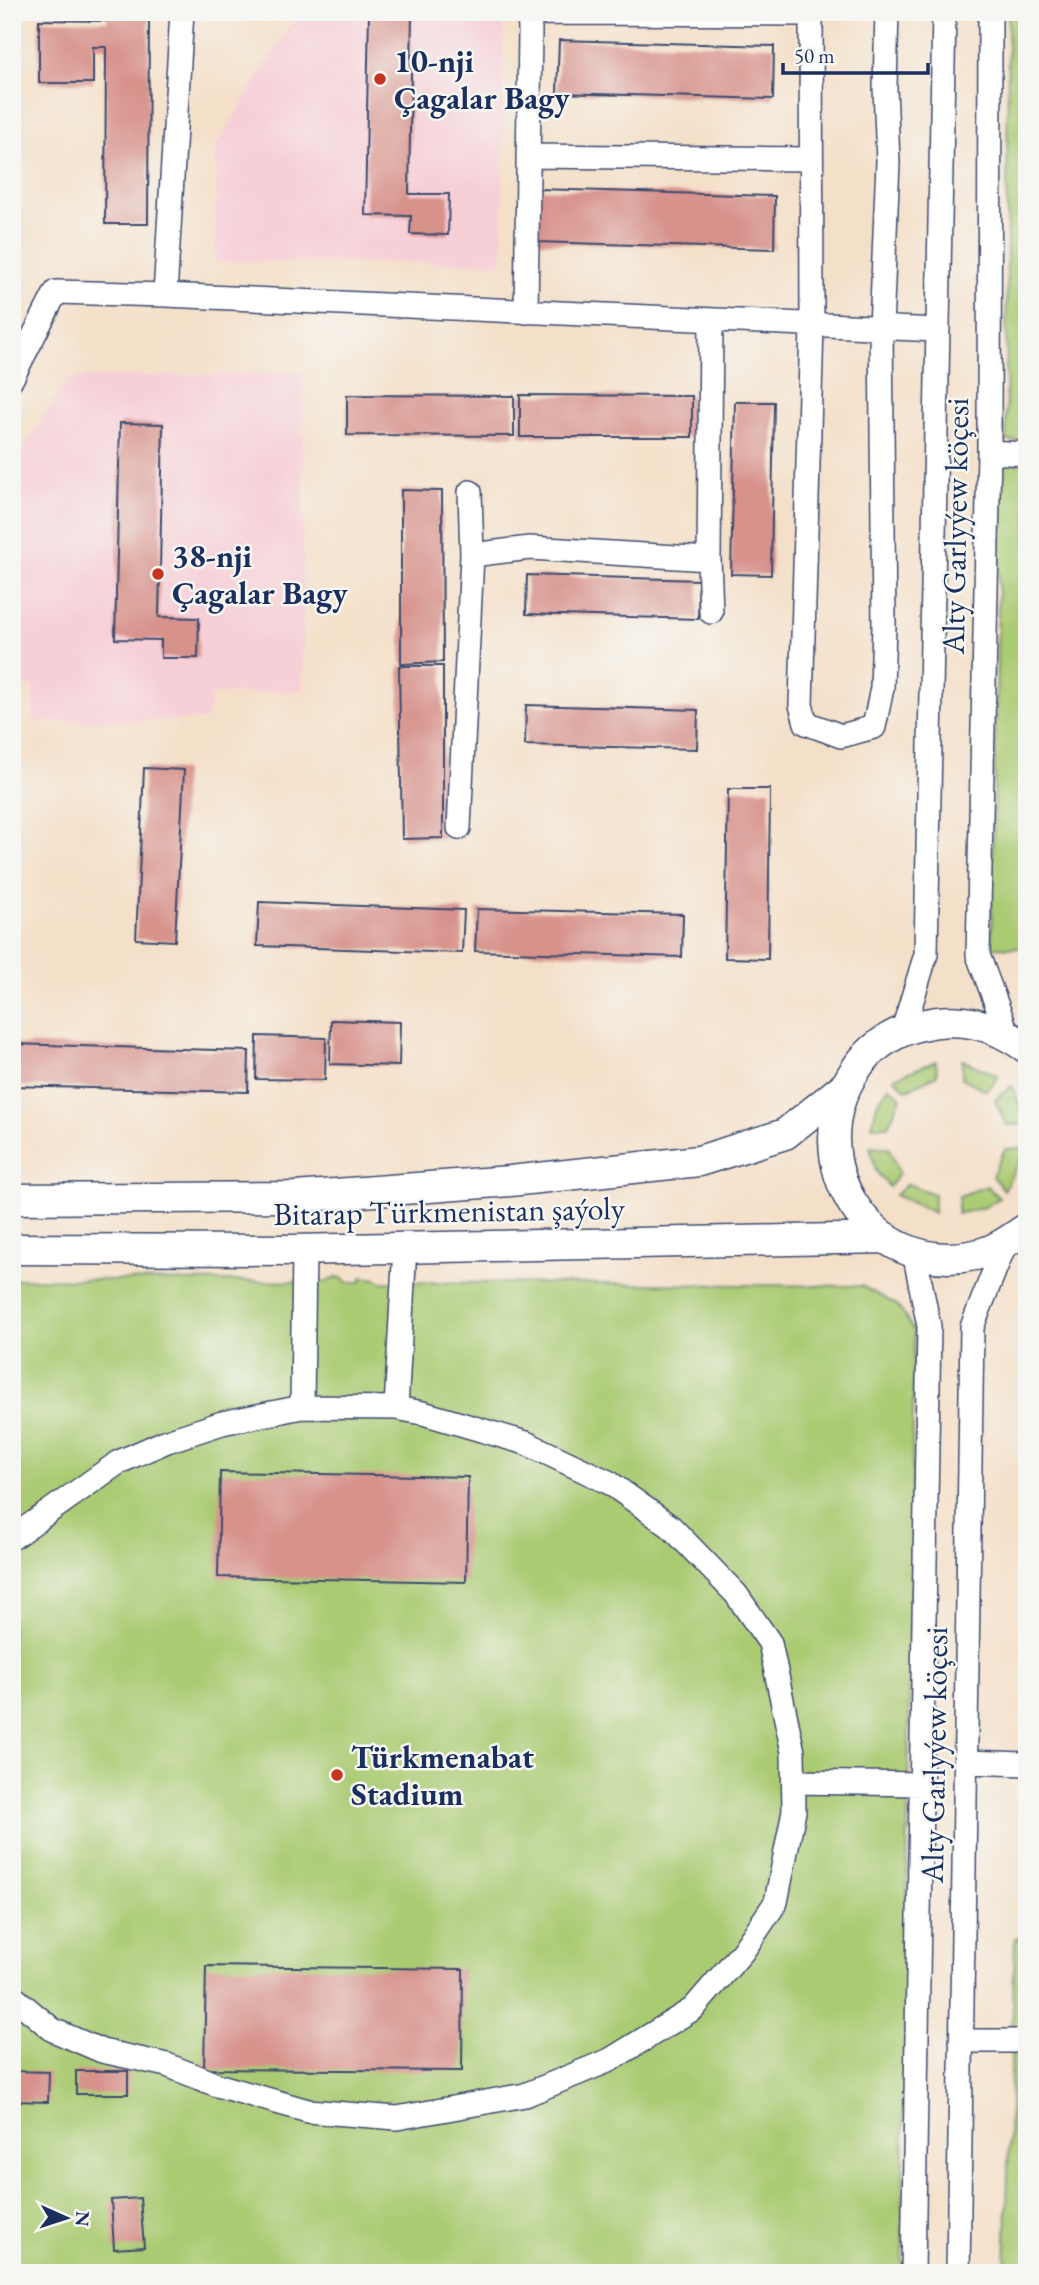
<svg xmlns="http://www.w3.org/2000/svg" width="1039" height="2285" font-family="'EB Garamond',serif">
  <style>
    .built { fill: #f6cfd7 }
    .green { fill: #abcb73; stroke: #637d68; stroke-width: 2 }
    .building { fill: #d7928b }
    .lines { fill: none; stroke-linecap: round; stroke-linejoin: round }
    .minor-casing { stroke: #3c4a6e; stroke-width: 26 }
    .major-casing { stroke: #3c4a6e; stroke-width: 33 }
    .minor { stroke: #fff; stroke-width: 23 }
    .major { stroke: #fff; stroke-width: 30 }
    .poi-dot { fill: #c8321e; stroke: #f6f6f2; stroke-width: 2.5 }
    .labels { text-anchor: middle; dominant-baseline: central; stroke-width: 5; stroke-linejoin: round; paint-order: stroke }
    .poi-label { font-size: 32px; font-weight: bold; fill: #1b2f5e; stroke: #f6f6f2; text-anchor: start }
    .street-label { font-size: 32px; fill: #1b2f5e; stroke: #f6f6f2 }
  </style>
  <rect width="100%" height="100%" fill="#f6f6f2"/>
  <filter id="ink" filterUnits="userSpaceOnUse"><feTurbulence type="fractalNoise" baseFrequency=".0143" numOctaves="2"/><feDisplacementMap in="SourceGraphic" scale="14" xChannelSelector="R" yChannelSelector="G"/><feConvolveMatrix kernelMatrix="1 2 1 2 8 2 1 2 1" color-interpolation-filters="sRGB"/></filter>
  <filter id="wash" filterUnits="userSpaceOnUse"><feTurbulence type="fractalNoise" baseFrequency=".00686" numOctaves="4" result="noise"/><feDisplacementMap in="SourceGraphic" scale="28" xChannelSelector="R" yChannelSelector="G"/><feGaussianBlur stdDeviation="1.57" result="paint"/><feColorMatrix in="noise" values="0 0 0 0 0 0 0 0 0 0 0 0 0 0 0 0 0 1.4 0 .05"/><feComposite in="paint" operator="in"/></filter>
  <g filter="url(#wash)">
    <rect width="100%" height="100%" fill="#f4e0c9"/>
    <path class="built" d="M298,12H503V263L215,262L216,146Z
      M303,372V691L213,694L205,720L34,722L33,686L12,682V467L68,378Z"/>
    <path class="green" d="M1008,12H1027V441H1006Z
      M1001,463H1027V728L1022,948L991,947Z
      M962,1060L999,1076L987,1091L962,1078Z
      M936,1061L937,1075L907,1090L894,1078Z
      M1012,1086L1027,1123V1124L1006,1125L995,1100Z
      M889,1087L901,1097L888,1126H872L877,1104Z
      M870,1147L889,1148L899,1173L889,1187L876,1171Z
      M1026,1148L1004,1190L992,1176L1005,1149Z
      M907,1184L934,1194V1213L895,1195Z
      M987,1186L999,1198L985,1207L957,1214L959,1196Z
      M338,1277L345,1279V1282H361L362,1277L377,1279L382,1282L862,1286L897,1305L914,1331L902,2273H12V1279L326,1282Z
      M1015,1938L1027,1939V2273H1005Z"/>
    <g id="blocks">
      <path class="building" d="M107,12H149L148,224H105L106,47H93V83H39V20L107,21Z
        M369,12H412L409,194H449L448,235L410,234L411,216L365,215Z
        M559,40L774,46L773,99L557,93Z
        M538,189L775,196L774,249L536,242Z
        M347,395L514,396V436L347,435Z
        M520,395L692,396V437H520Z
        M735,402H774L771,575L731,574Z
        M120,423L163,424L159,617L199,618L198,658H161V640L115,639Z
        M401,490L442,491L443,662L401,664Z
        M527,575L699,580L698,619L526,614Z
        M399,666H443V838L402,839Z
        M526,705L698,710L697,749L525,745Z
        M144,768L184,770L175,941L136,939Z
        M728,789H770L768,959L725,958Z
        M259,902L464,910L462,953L257,946Z
        M477,909L683,914L682,957L475,951Z
        M331,1020L400,1022L399,1066L330,1064Z
        M257,1036L326,1038L325,1080L256,1079Z
        M12,1044L249,1051L248,1092L12,1086Z
        M220,1472L468,1477L466,1582L218,1577Z
        M206,1966L463,1969L462,2071L204,2069Z
        M12,2071L49,2072L48,2102L12,2101Z
        M76,2071H128V2094H76Z
        M140,2198L144,2247L114,2249L111,2200Z"/>
    </g>
  </g>
  <g filter="url(#ink)">
    <use href="#blocks" fill-opacity="0" stroke="#3c4a6e" stroke-width="2"/>
    <g class="lines">
      <defs>
        <path id="minor" d="M811,12L812,326L801,705L806,723L841,736L874,727L882,688L884,626L881,329L888,162L885,87L887,12
          M990,12L989,452L978,955L1008,1035
          M529,13L811,14
          M528,156L811,159
          M165,295L182,12
          M526,312L530,31L529,12
          M12,378L56,292L165,295L938,330
          M989,452L1027,454
          M472,555L530,548L709,559
          M711,612L709,559L711,321
          M459,828L472,555L470,492
          M903,1030L926,954L944,12
          M302,1407L396,1408
          M12,1538L119,1462L167,1441L222,1423L302,1407L304,1250
          M965,1762L1027,1764
          M794,1782L922,1784
          M12,1996L53,2030L102,2051L167,2065L217,2085L308,2111L397,2118L525,2095L610,2060L693,2009L743,1951L776,1902L794,1811L793,1752L770,1643L736,1594L671,1527L610,1483L526,1443L423,1413L396,1408L405,1247
          M961,2041H1027
          M913,2273L929,1326L914,1252
          M958,2273L972,1327L1005,1244"/>
        <path id="major" d="M1027,1048C992,1023 959,1015 917,1026C892,1033 868,1049 854,1072C797,1160 870,1278 975,1255C995,1251 1011,1239 1027,1228
          M12,1199L295,1197L510,1181L699,1161L785,1134L844,1087
          M12,1249L292,1250L886,1238"/>
      </defs>
      <use href="#minor" class="minor-casing"/>
      <use href="#major" class="major-casing"/>
      <use href="#minor" class="minor"/>
      <use href="#major" class="major"/>
    </g>
  </g>
  <g class="poi-dot">
    <circle cx="380" cy="79" r="7"/>
    <circle cx="158" cy="574" r="7"/>
    <circle cx="337" cy="1775" r="7"/>
  </g>
  <g class="labels">
    <g class="poi-label">
      <text x="394" y="61">10-nji<tspan x="394" dy="37">Çagalar Bagy</tspan></text>
      <text x="172" y="556">38-nji<tspan x="172" dy="37">Çagalar Bagy</tspan></text>
      <text x="351" y="1757">Türkmenabat<tspan x="351" dy="37">Stadium</tspan></text>
    </g>
    <g class="street-label">
      <text transform="translate(955 526) rotate(-89)">Alty Garlyýew köçesi</text>
      <text transform="translate(449 1211) rotate(-1)">Bitarap Türkmenistan şaýoly</text>
      <text transform="translate(934 1755) rotate(-89)">Alty Garlyýew köçesi</text>
    </g>
  </g>
  <rect width="1039" height="2285" fill="none" stroke="#f6f6f2" stroke-width="42"/>
  <g transform="translate(66 2218) rotate(93)" stroke="#f6f6f2" stroke-width="5" paint-order="stroke">
  <path d="M0-5L12 26L0 18L-12 26Z" fill="#1b2f5e"/>
  <text y="-10" font-size="19" font-weight="bold" text-anchor="middle" fill="#1b2f5e">N</text>
  </g>
  <path d="M783 63v10h145v-10" fill="none" stroke="#1b2f5e" stroke-width="3.5"/>
  <text x="794" y="63" font-size="21" fill="#1b2f5e" stroke="#f6f6f2" stroke-width="5" paint-order="stroke">50 m</text>
</svg>
